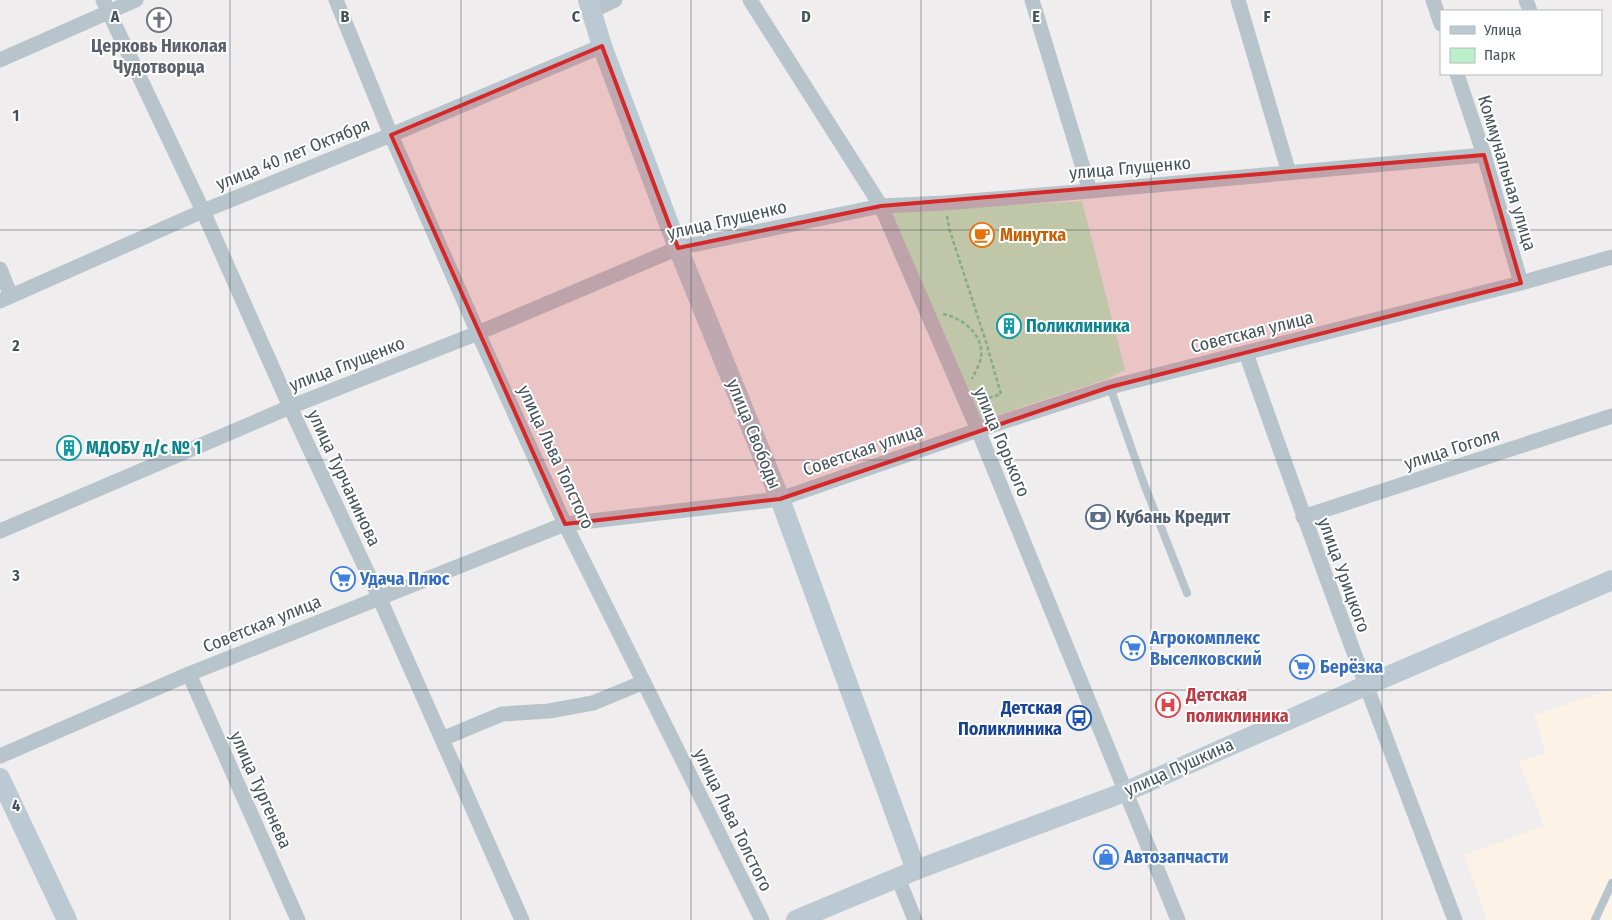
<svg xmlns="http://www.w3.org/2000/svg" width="1612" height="920" font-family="'Fira Sans Condensed',sans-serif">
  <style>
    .commercial { fill: #fcf3e6 }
    .green { fill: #baefc8 }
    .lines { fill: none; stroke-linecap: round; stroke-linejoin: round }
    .path { stroke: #72ce95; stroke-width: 2.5; stroke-dasharray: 4 2.5; stroke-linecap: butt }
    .lane { stroke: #b8c4cb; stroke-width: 8 }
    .street { stroke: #b8c4cb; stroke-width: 15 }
    .secondary { stroke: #bac9d2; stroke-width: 20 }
    .marked { fill: #d62828; fill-opacity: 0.2; stroke: #d62828; stroke-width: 4; stroke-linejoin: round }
    .grid { fill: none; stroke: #45545b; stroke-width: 1; stroke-opacity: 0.55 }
    .labels { text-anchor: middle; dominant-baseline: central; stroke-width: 4; stroke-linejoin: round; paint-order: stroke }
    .worship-label { font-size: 18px; font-weight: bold; fill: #5b616d; stroke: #fff }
    .street-label { font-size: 18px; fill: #45545b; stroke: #fff }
    .food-label { font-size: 18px; font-weight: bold; fill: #c56008; stroke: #fff; text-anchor: start }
    .culture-label { font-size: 18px; font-weight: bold; fill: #0d838f; stroke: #fff; text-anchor: start }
    .service-label { font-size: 18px; font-weight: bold; fill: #4e5e75; stroke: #fff; text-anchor: start }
    .shop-label { font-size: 18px; font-weight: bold; fill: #366cbe; stroke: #fff; text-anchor: start }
    .health-label { font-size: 18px; font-weight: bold; fill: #be3a42; stroke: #fff; text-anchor: start }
    .transit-label { font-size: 18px; font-weight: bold; fill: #164399; stroke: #fff; text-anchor: end }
    .grid-label { font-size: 16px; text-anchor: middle; font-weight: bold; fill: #45545b; stroke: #fff; stroke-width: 4; stroke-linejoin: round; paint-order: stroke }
  </style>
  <rect width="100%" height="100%" fill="#f0edee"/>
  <path class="commercial" d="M1612,689V920H1487L1464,855L1544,826L1519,761L1546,753L1534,715Z"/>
  <path class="green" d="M1082,201L1125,370L1107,379L980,421L889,211Z"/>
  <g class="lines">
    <path class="path" d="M947,216L949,228L986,342L1001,394L980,401
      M943,314C963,318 984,335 981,357C980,364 975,372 972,379"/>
    <path class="lane" d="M1110,387L1144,484L1187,593
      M1595,920L1612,883"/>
    <path class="street" d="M103,0L203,211L290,407L379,597L522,920
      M336,0L391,135L478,333L565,524L762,920
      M750,0L881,206L978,430L1178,920
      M1032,0L1090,191
      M1238,0L1289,173
      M1433,0L1441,24
      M1526,0L1530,11
      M592,11L615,0
      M0,60L136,0
      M1457,74L1484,155L1521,283
      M0,269L11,296
      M0,301L203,211L391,135L602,46
      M1246,353C1312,543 1383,732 1455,920
      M1303,517L1612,416
      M0,531L290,407L478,333L678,248L881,206L945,203L1090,191L1484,155
      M189,674L298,920
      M442,739L502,714L549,711L593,703L644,682
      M0,756L189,674L565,524L780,499L978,430L1110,387L1521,283L1612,257
      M898,878L915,920"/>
    <path class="secondary" d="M588,0L602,46L678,248L780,499L916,870
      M0,778L67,920
      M796,920L916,870L1125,792L1365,686L1612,580"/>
  </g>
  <path class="marked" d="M602,46L678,248L881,206L1484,155L1521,283L1110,387L780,499L565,524L391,135Z"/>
  <path class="grid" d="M230,0V920M461,0V920M691,0V920M921,0V920M1151,0V920M1382,0V920M0,230H1612M0,460H1612M0,690H1612"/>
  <defs>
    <symbol id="church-ring" viewBox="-11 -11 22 22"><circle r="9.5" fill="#fff" stroke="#6b7280" stroke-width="1.5"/><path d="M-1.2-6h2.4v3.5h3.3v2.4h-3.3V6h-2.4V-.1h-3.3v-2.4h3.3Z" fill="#6b7280"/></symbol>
    <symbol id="cafe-ring" viewBox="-11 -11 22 22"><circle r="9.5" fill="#fff" stroke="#e8710a" stroke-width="1.5"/><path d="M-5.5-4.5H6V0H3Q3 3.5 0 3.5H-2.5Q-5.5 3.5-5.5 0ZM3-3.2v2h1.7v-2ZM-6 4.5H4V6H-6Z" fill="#e8710a"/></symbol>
    <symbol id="building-ring" viewBox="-11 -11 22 22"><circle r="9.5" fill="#fff" stroke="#0f9aa8" stroke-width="1.5"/><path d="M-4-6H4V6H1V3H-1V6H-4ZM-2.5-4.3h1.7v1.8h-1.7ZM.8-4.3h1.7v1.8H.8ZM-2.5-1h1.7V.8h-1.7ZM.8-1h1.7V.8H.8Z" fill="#0f9aa8"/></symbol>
    <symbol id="bank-ring" viewBox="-11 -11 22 22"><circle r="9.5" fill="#fff" stroke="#5c6f8a" stroke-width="1.5"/><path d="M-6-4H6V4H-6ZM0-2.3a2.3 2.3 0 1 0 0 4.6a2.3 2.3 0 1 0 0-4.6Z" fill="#5c6f8a"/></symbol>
    <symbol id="supermarket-ring" viewBox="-11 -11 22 22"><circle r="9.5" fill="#fff" stroke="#3f7fe0" stroke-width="1.5"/><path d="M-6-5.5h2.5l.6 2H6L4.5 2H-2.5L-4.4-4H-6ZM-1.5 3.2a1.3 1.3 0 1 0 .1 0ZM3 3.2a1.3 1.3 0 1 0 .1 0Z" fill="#3f7fe0"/></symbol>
    <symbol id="hospital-ring" viewBox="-11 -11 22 22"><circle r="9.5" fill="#fff" stroke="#e0444e" stroke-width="1.5"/><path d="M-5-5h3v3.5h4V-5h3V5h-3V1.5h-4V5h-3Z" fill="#e0444e"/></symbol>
    <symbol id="bus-ring" viewBox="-11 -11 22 22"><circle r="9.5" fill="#fff" stroke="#1a4fb4" stroke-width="1.5"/><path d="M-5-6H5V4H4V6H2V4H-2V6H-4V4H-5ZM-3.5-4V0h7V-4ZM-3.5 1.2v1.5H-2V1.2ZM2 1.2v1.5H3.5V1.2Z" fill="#1a4fb4"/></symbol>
    <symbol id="shop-ring" viewBox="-11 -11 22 22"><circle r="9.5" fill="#fff" stroke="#3f7fe0" stroke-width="1.5"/><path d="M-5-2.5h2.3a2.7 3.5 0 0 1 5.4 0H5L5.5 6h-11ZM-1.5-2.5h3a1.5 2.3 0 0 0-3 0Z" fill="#3f7fe0"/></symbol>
  </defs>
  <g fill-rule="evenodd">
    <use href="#church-ring" x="145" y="6" width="28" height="28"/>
    <use href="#cafe-ring" x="968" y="221" width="28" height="28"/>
    <use href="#building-ring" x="995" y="312" width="28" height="28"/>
    <use href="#building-ring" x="55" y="434" width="28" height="28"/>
    <use href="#bank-ring" x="1084" y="503" width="28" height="28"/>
    <use href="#supermarket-ring" x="329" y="565" width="28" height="28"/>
    <use href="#supermarket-ring" x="1119" y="634" width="28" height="28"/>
    <use href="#supermarket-ring" x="1288" y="653" width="28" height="28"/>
    <use href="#hospital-ring" x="1154" y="691" width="28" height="28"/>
    <use href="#bus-ring" x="1065" y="704" width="28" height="28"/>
    <use href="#shop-ring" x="1092" y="843" width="28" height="28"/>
  </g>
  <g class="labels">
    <g class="worship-label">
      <text x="159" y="46">Церковь Николая<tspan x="159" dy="21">Чудотворца</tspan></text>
    </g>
    <g class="street-label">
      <text transform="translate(293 154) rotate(-22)">улица 40 лет Октября</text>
      <text transform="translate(1130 168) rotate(-5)">улица Глущенко</text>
      <text transform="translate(1507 173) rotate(73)">Коммунальная улица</text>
      <text transform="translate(727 220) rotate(-13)">улица Глущенко</text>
      <text transform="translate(1252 332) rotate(-14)">Советская улица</text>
      <text transform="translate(347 364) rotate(-21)">улица Глущенко</text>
      <text transform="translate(754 434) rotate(68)">улица Свободы</text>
      <text transform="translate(1002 442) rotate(67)">улица Горького</text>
      <text transform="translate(1452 449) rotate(-18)">улица Гоголя</text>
      <text transform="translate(863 450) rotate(-19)">Советская улица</text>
      <text transform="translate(556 457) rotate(65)">улица Льва Толстого</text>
      <text transform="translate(344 478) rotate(65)">улица Турчанинова</text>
      <text transform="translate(1344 575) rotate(70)">улица Урицкого</text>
      <text transform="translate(262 624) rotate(-22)">Советская улица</text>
      <text transform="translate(1179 767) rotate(-24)">улица Пушкина</text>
      <text transform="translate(261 790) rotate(66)">улица Тургенева</text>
      <text transform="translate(733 820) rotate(64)">улица Льва Толстого</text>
    </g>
    <g class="food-label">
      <text x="1000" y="235">Минутка</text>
    </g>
    <g class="culture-label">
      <text x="1026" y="326">Поликлиника</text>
      <text x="86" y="448">МДОБУ д/с № 1</text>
    </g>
    <g class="service-label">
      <text x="1116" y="517">Кубань Кредит</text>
    </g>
    <g class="shop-label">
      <text x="360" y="579">Удача Плюс</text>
      <text x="1150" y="638">Агрокомплекс<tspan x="1150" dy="21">Выселковский</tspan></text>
      <text x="1320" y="667">Берёзка</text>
      <text x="1124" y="857">Автозапчасти</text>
    </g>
    <g class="health-label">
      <text x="1186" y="695">Детская<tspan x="1186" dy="21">поликлиника</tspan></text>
    </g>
    <g class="transit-label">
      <text x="1062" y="708">Детская<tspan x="1062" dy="21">Поликлиника</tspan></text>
    </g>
  </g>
  <g class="grid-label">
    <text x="115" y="22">A</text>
    <text x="345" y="22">B</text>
    <text x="576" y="22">C</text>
    <text x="806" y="22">D</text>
    <text x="1036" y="22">E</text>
    <text x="1267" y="22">F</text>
    <text x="16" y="121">1</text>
    <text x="16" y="351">2</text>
    <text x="16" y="581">3</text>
    <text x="16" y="811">4</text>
  </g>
  <rect x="1440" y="10" width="162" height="65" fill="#ffffff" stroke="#b5bbbd"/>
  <rect x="1450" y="26" width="25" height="8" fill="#bac9d2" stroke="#b5bbbd"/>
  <text x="1484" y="35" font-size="15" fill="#45545b">Улица</text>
  <rect x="1450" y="48" width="25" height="15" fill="#baefc8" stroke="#b5bbbd"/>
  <text x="1484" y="60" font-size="15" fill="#45545b">Парк</text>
</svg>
